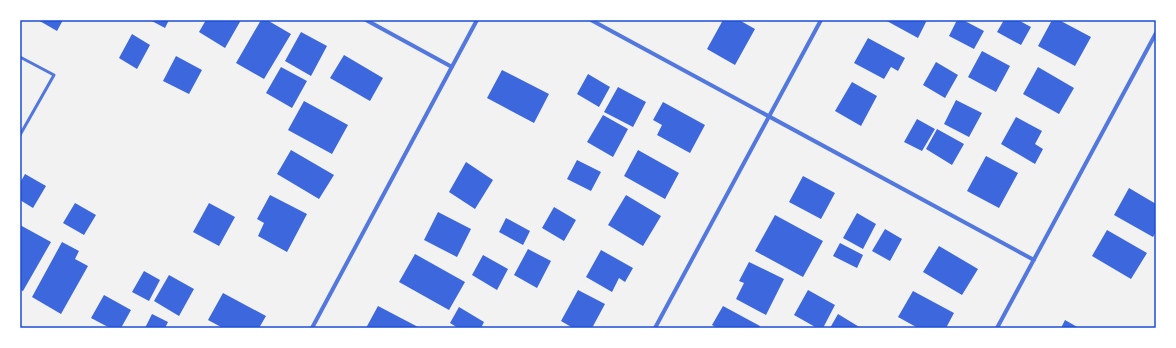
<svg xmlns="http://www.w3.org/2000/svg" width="1176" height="348" font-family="Raleway,sans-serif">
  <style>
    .building { fill: #3d67dc }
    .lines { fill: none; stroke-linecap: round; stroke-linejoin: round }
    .service { stroke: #5277de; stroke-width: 3 }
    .minor { stroke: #5277de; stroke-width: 4 }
    .neatline { fill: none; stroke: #1d4ed8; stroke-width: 1.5 }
  </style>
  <rect width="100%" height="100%" fill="#f2f2f2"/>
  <path class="building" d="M38,20H63L57,31Z
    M150,20H169L165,28Z
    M206,20H241L225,48L199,32Z
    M261,20H267L291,34L264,79L236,63Z
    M723,20H739L755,29L735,65L707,49Z
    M885,20H927L918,38Z
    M957,20H963L984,31L974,49L949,36Z
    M1004,20H1018L1031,27L1021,45L997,32Z
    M1052,20H1059L1091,37L1075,66L1038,46Z
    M301,32L327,46L311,76L285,61Z
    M132,34L150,45L137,69L119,58Z
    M868,38L905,58L898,71L891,67L884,79L854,63Z
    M982,51L1010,66L996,92L968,77Z
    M344,55L383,78L370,101L330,78Z
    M176,56L202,70L189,94L163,81Z
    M936,62L958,75L945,98L923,85Z
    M281,67L307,81L292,108L266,93Z
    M1038,67L1074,88L1059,114L1023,94Z
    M502,70L549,94L534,123L487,98Z
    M588,74L610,87L599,107L577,94Z
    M852,82L877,96L861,126L835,111Z
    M618,87L646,102L633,127L604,112Z
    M956,100L982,113L969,137L944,124Z
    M304,101L348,125L332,154L288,130Z
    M663,102L705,125L690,153L657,135L662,125L653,120Z
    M603,115L628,129L613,157L587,142Z
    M1016,117L1042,131L1035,144L1043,149L1035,164L1001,144Z
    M917,119L935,129L922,151L904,142Z
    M937,129L964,144L952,165L926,149Z
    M291,150L334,175L319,199L277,174Z
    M638,150L679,173L665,199L624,176Z
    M986,156L1018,173L999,208L967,191Z
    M577,160L601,172L591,191L567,179Z
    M466,162L493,180L475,209L449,192Z
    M25,174L46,186L33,208L20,200V183Z
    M803,176L835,193L821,219L789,202Z
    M1129,188L1156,204V232L1153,237L1114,215Z
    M270,195L307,214L287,252L258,236L264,223L257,219Z
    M626,195L661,216L643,246L608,225Z
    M75,203L96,215L84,235L63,223Z
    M209,203L235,217L219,246L193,232Z
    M554,207L576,220L564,241L542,228Z
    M438,212L471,229L457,257L424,240Z
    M857,213L876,224L863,249L843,238Z
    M775,215L823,241L803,277L755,251Z
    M506,218L530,231L523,245L499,232Z
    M20,225L51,242L23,291L20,290Z
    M885,229L902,239L890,261L872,251Z
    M1107,230L1147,253L1131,279L1092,256Z
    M62,242L79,251L75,259L88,266L61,314L32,297Z
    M840,243L863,255L857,268L833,256Z
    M939,246L978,269L962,295L923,272Z
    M528,249L551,261L537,288L514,275Z
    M601,250L633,268L625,282L619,278L612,292L586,277Z
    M415,254L465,282L449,310L399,282Z
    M483,255L508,269L497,290L472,275Z
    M749,262L784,279L766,315L736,299L744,283L739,281Z
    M144,271L160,280L149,301L132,292Z
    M169,275L194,289L179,316L154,301Z
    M578,290L605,304L592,328H573L561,321Z
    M808,290L835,305L823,328H817L794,315Z
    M913,291L954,313L946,328H918L898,317Z
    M223,293L266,316L259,328H223L208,320Z
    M104,295L131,310L121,328H110L91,318Z
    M378,306L420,328H366Z
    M723,306L760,326L759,328H717L712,325Z
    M459,307L484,322L481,328H458L450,323Z
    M152,314L168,322L165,328H145Z
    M838,314L861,328H830Z
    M1065,320L1079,328H1061Z"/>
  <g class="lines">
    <path class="service" d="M20,57L54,75L20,135"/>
    <path class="minor" d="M366,20L452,67
      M591,20L1034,260
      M312,328L477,20
      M655,328L821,20
      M997,328L1156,33"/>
  </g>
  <rect width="1176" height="348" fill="none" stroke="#ffffff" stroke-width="42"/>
  <rect x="21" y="21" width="1134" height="306" class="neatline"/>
</svg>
